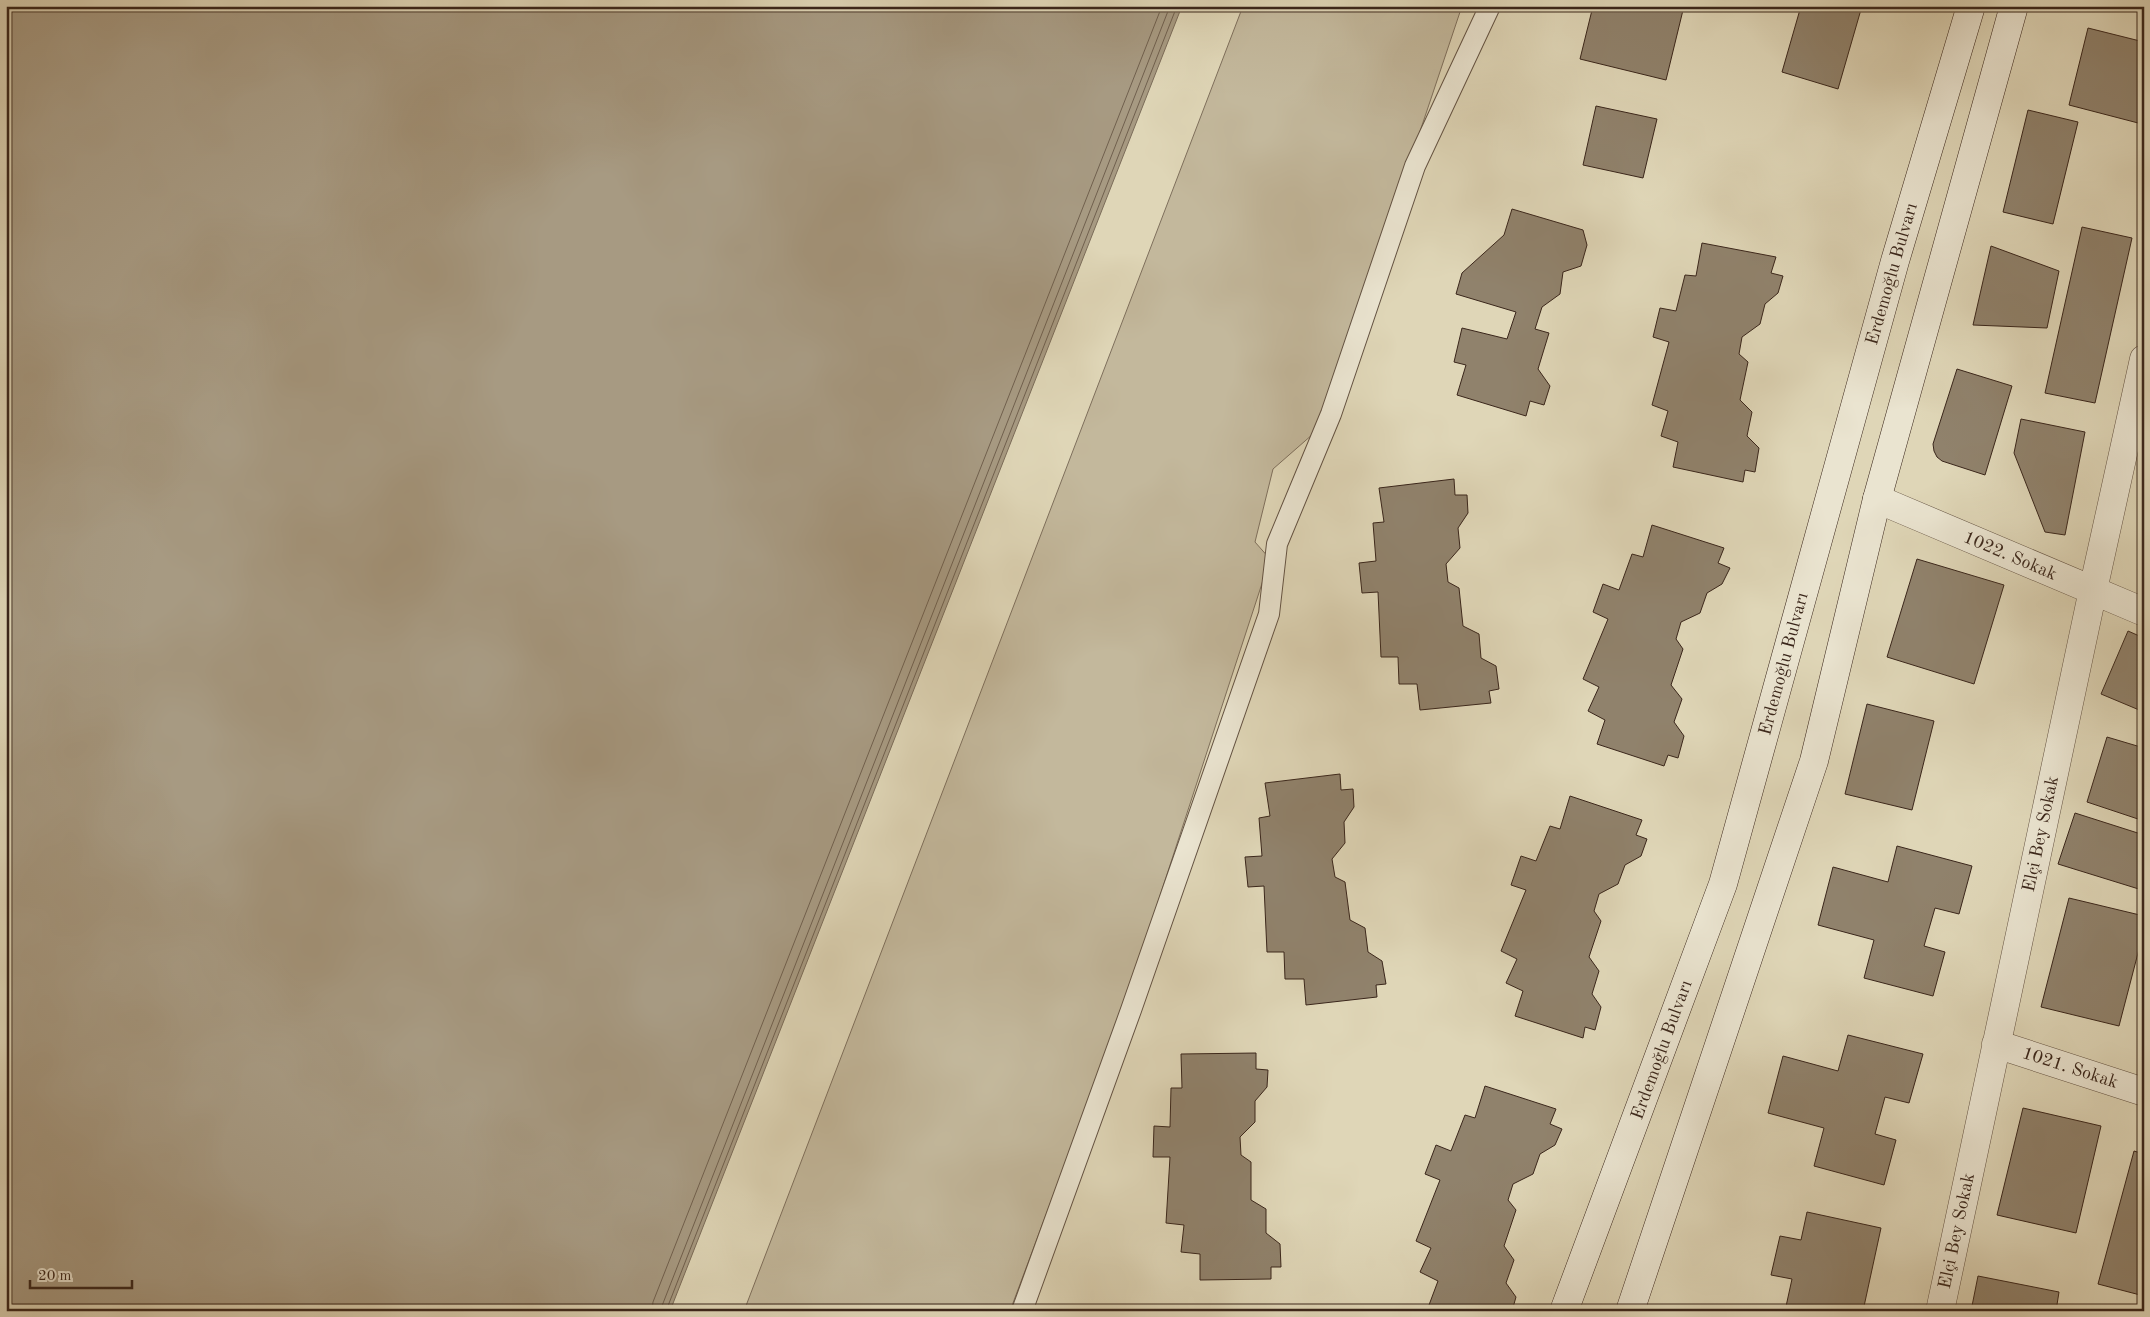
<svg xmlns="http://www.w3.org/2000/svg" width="2150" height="1317" font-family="'Old Standard TT',serif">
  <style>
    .green { fill: #c3b89c; stroke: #7e6f5c }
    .water { fill: #a79a82; stroke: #7b6c59 }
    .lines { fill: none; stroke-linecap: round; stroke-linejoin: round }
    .shore { stroke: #70604e; stroke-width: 1 }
    .building { fill: #90826c; stroke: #3a261b }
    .service-casing { stroke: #635242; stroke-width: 22 }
    .minor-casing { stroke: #635242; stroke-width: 29 }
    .secondary-casing { stroke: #3a261b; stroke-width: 29 }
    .service { stroke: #eae4d0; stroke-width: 20 }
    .minor { stroke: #eae4d0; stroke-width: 28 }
    .secondary { stroke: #eae4d0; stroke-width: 28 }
    .labels { text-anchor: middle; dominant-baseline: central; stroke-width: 4; stroke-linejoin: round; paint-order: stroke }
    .street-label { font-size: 18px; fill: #3a261b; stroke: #eae4d0 }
  </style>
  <rect width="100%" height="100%" fill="#dfd6b7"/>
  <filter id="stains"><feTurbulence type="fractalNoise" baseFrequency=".004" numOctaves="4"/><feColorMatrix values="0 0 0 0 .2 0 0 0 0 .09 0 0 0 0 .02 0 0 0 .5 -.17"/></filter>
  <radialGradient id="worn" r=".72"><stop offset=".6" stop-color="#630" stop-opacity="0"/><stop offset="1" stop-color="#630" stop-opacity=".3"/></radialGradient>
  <path class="green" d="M1243,6H1462L1321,427L1273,469L1255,542L1270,559L1124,1006L1010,1311H744Z"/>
  <path class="water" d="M6,6H1182L670,1311H6Z"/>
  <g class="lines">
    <path class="shore" d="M652,1311L653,1302L1162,6
      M660,1311L1170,6
      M666,1311L1177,6"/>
  </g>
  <path class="building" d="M1593,6H1684L1666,80L1580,59Z
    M1801,6H1862L1838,89L1782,72Z
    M2088,28L2144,42L2142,124L2069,105Z
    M1596,106L1657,119L1643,178L1583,165Z
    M2028,110L2078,122L2053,224L2003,212Z
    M1512,209L1583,230L1587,245L1581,266L1563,272L1560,294L1542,307L1535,329L1549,333L1538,369L1550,386L1544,405L1530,401L1526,416L1457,395L1466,365L1454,362L1462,328L1507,339L1516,312L1456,294L1462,273L1504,235Z
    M2082,227L2132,238L2095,403L2045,393Z
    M1702,243L1776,257L1771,273L1783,276L1778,293L1765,304L1760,324L1742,337L1739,354L1748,362L1740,400L1752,412L1747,436L1759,448L1755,472L1745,470L1743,482L1673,467L1678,442L1661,436L1668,411L1652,405L1669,342L1653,337L1660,308L1676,311L1685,275L1696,276Z
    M1991,246L2059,271L2047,328L1973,325Z
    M1957,369L2012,386L1985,475L1942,461L1937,457L1934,451L1933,444Z
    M2021,419L2085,432L2065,535L2045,532L2014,453Z
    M1454,479L1455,495H1467L1468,513L1458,528L1460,548L1446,564L1448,582L1459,588L1463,626L1479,634L1481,658L1496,666L1499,689L1489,691L1491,703L1420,710L1417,684H1399L1398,657H1381L1378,592L1362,593L1359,563L1376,561L1373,523L1384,522L1379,488Z
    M1652,525L1724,548L1718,563L1730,568L1722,584L1707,593L1700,613L1681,622L1676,639L1683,649L1671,685L1682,699L1674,722L1684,736L1678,758L1668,755L1664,766L1597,744L1605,720L1588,711L1599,687L1583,679L1608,619L1593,612L1603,584L1619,590L1632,554L1643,557Z
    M1917,559L2004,585L1974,684L1887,657Z
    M2128,631L2144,638V712L2101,694Z
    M1867,704L1934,721L1912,810L1845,794Z
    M2107,737L2144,748V821L2087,802Z
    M1340,774L1341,790L1353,789L1354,807L1344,822L1345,843L1332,859L1335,877L1345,882L1350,920L1365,928L1368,952L1382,961L1386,984L1376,985L1377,997L1306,1005L1304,979H1285L1284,952H1267L1264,886L1248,887L1245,857L1262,856L1259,818L1270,816L1265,783Z
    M1570,796L1642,820L1636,835L1647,839L1641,856L1625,865L1618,884L1599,894L1594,911L1601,921L1589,957L1599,971L1592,994L1601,1007L1595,1030L1585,1027L1583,1038L1515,1016L1523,991L1506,983L1517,959L1501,951L1526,890L1511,885L1521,856L1536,861L1550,826L1560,829Z
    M2075,813L2144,835V884L2142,890L2058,864Z
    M1897,846L1972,866L1959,914L1935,908L1924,946L1945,952L1933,996L1864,978L1874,940L1818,925L1833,867L1888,882Z
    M2069,898L2144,916V930L2119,1026L2041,1007Z
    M1848,1035L1923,1054L1909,1103L1885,1097L1875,1134L1896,1140L1884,1185L1814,1166L1824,1128L1768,1113L1783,1056L1838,1071Z
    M1256,1053V1069L1268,1070L1267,1087L1255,1101V1122L1240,1137L1241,1155L1251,1162V1200L1266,1209V1233L1280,1244L1281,1267H1271V1279L1200,1280V1254L1181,1252L1184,1225L1166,1223L1170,1157H1153L1154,1126L1170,1127L1171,1088H1182L1181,1054Z
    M1485,1086L1556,1109L1550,1124L1562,1129L1555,1145L1540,1154L1533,1174L1513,1184L1508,1200L1516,1210L1504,1246L1514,1260L1506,1283L1516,1297L1512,1311H1446L1429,1305L1438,1281L1420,1272L1431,1248L1416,1241L1440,1180L1425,1174L1436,1145L1451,1151L1465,1115L1475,1118Z
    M2023,1108L2101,1126L2076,1233L1997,1215Z
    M2134,1151L2144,1154V1296L2098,1284Z
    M1807,1212L1881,1228L1863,1311H1785L1792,1279L1771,1275L1780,1236L1801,1240Z
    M1978,1276L2059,1292L2056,1311H1971Z"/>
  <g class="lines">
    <defs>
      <path id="service" d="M1022,1311L1131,1010L1269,614L1277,544L1331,414L1415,166L1490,6"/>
      <path id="minor" d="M1877,499L2144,612
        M1996,1044L2144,1092
        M1940,1311L2093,590L2144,359"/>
      <path id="secondary" d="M1564,1311L1723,884L1895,261L1971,6
        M1630,1311L1814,761L1877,499L2014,6"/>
    </defs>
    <use href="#service" class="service-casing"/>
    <use href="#minor" class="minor-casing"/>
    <use href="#secondary" class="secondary-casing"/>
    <use href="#service" class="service"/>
    <use href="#minor" class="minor"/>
    <use href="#secondary" class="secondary"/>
  </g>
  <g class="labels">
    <g class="street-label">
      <text transform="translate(1892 274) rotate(-74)">Erdemoğlu Bulvarı</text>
      <text transform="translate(2010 556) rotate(23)">1022. Sokak</text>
      <text transform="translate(1784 664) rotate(-75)">Erdemoğlu Bulvarı</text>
      <text transform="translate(2041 834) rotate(-78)">Elçi Bey Sokak</text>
      <text transform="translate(1662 1050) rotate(-70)">Erdemoğlu Bulvarı</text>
      <text transform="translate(2070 1068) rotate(18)">1021. Sokak</text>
      <text transform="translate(1957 1231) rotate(-78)">Elçi Bey Sokak</text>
    </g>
  </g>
  <rect width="2150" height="1317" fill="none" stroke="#dfd6b7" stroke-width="25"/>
  <rect x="8" y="8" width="2135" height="1302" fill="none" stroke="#3a261b" stroke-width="2.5"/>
  <rect x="12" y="12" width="2125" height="1292" fill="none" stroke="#3a261b"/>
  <path d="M30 1280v8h102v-8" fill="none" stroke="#3a261b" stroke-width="2.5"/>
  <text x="38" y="1280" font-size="15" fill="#3a261b" stroke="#eae4d0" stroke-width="4" paint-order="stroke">20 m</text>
  <rect width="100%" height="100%" filter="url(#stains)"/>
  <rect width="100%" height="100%" fill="url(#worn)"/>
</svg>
